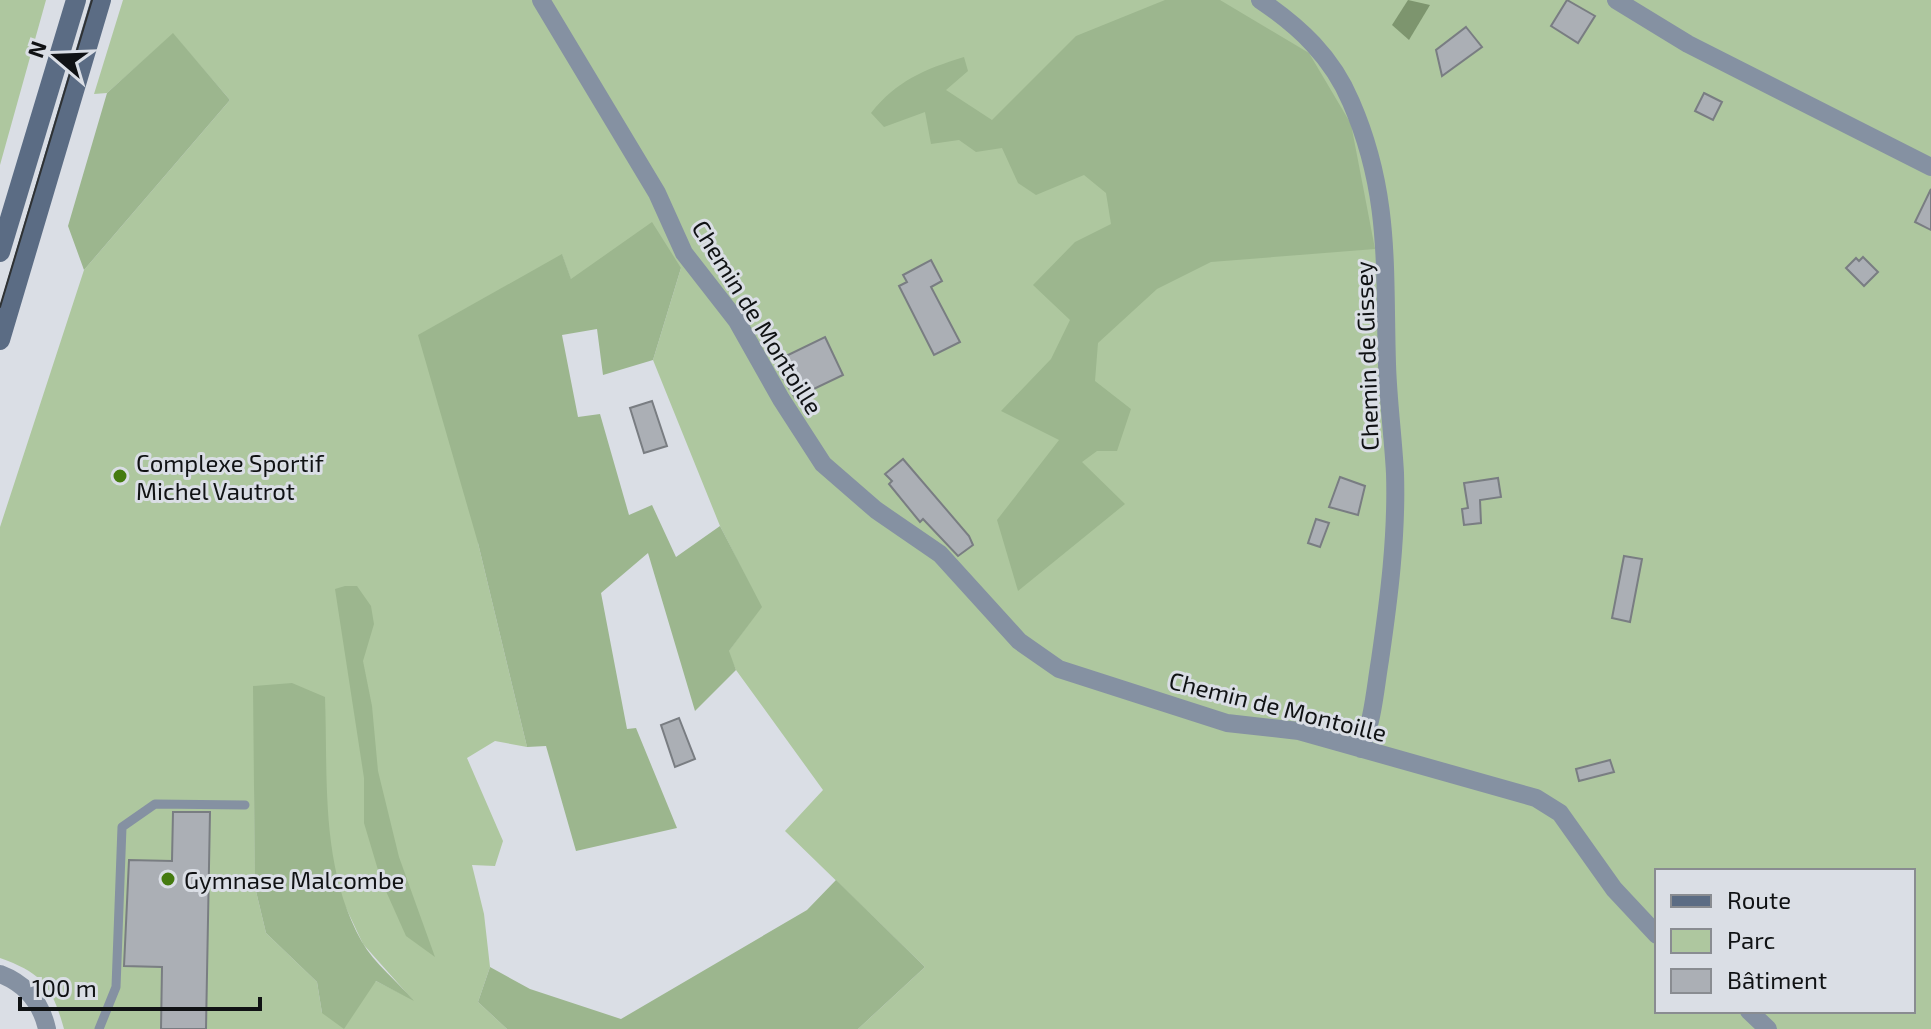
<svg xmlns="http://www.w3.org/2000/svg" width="1931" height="1029" font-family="'Exo 2',sans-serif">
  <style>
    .green { fill: #aec79f; fill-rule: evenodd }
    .forest { fill: #9cb68e }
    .water { fill: #7d956e }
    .building { fill: #abafb5; stroke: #797d82; stroke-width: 2 }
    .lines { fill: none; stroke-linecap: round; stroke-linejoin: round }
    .lane { stroke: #8591a2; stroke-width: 9 }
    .street { stroke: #8591a2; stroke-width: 18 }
    .secondary { stroke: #5b6c84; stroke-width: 20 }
    .tram { stroke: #2f3234; stroke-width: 2 }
    .poi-dot { fill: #457b10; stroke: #dadee5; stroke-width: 3 }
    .labels { text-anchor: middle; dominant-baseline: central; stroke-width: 6; stroke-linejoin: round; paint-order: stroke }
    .street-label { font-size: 24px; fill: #101214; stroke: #dadee5 }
    .poi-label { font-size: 24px; fill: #101214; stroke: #dadee5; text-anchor: start }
  </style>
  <rect width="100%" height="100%" fill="#dadee5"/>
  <path class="green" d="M0,0H46L0,165Z
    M123,0H1931V1029H858L925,967L785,831L823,790L736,670L728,652L761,607L720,526L653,360L681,268L571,280L562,255L478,543L527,747L495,741L467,758L503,841L495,866L472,865L484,914L490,967L478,1002L507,1029H64C52,986 42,973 0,958V527L84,270L230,100L173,34L107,93L94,94ZM254,686L330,849L338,891L363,944L412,999L376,981L322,1013L317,982L266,933L255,887ZM1657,871H1913V1011H1657Z"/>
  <path class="forest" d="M1165,0H1220L1309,53L1351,124L1375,249L1211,262L1157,289L1098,343L1095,381L1131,409L1117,451H1097L1082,462L1125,504L1018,591L997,520L1059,440L1001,411L1051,359L1070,320L1033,285L1075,242L1111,224L1106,193L1084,175L1036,195L1018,183L1002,148L976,152L959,140L931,144L925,112L884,127L871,113C896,81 925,69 964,57L968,71L946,90L992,120L1076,36Z
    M173,33L230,100L84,270L68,226L107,93Z
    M652,222L681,268L653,360L603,375L597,329L562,335L578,417L600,414L629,515L652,505L676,557L720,526L762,607L729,651L736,670L695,711L648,553L601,593L627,729L636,728L677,828L576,851L546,746L527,747L478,543L418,335L562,254L571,279Z
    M345,586H357L371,606L374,624L363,661L372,706L378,771L399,857L435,957L406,936L381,880L364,823V778L335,589Z
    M292,683L325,697C328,780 320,867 362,942C374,963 398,982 414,1001L376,981L344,1029L322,1013L317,982L266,933L255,887L253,686Z
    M836,880L925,967L858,1029H507L478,1002L490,967L530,989L621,1019L807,910Z"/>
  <path class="water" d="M1408,0L1430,5L1409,40L1392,25Z"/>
  <path class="building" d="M1567,0L1595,16L1578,43L1551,26Z
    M1466,27L1482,47L1442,76L1436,50Z
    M1704,93L1722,102L1713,120L1695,111Z
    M1931,189V230L1915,222Z
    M1863,257L1878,272L1864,286L1846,268L1856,258L1859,261Z
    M931,260L942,281L931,287L960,342L934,355L899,286L907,282L903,275Z
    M825,337L843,375L795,398L781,375L793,370L786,356Z
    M652,401L667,446L644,453L630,408Z
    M903,459L969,536L973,545L958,556L923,519L920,522L889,484L892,481L885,474Z
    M1340,477L1365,486L1358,515L1329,507Z
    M1498,478L1501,497L1480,500L1481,523L1464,525L1462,509L1468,508L1464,483Z
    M1316,519L1329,523L1320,547L1308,543Z
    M1624,556L1642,559L1630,622L1612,618Z
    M679,718L695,759L675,767L661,725Z
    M1610,760L1614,772L1579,781L1576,769Z
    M173,812H210L206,1029H161L162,967L124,966L129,860L172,861Z"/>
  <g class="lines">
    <path class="lane" d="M99,1029L116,987L122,827L155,804L245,805"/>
    <path class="street" d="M541,0L657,193L684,253L737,321L781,399L823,464L876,510L940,554L1019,641L1059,669L1227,723L1299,731L1536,798L1560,813L1614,889L1657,935
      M1260,0C1300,27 1332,57 1351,102C1391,194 1384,268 1387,364C1388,400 1393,436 1395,473C1397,536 1389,598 1380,660C1375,690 1373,721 1361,749
      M1616,0L1688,44L1931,167
      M0,974C26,984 41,1002 47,1029
      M1749,1011L1768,1029"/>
    <path class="secondary" d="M0,252L76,0
      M0,340L101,0"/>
    <path class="tram" d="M0,307L92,0"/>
  </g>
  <g class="poi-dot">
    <circle cx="120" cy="476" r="8"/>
    <circle cx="168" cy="879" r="8"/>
  </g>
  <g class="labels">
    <g class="street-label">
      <text transform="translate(758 317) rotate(58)">Chemin de Montoille</text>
      <text transform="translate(1366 356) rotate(-92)">Chemin de Gissey</text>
      <text transform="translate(1278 706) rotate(14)">Chemin de Montoille</text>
    </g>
    <g class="poi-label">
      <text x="136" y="462">Complexe Sportif<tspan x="136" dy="28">Michel Vautrot</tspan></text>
      <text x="184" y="879">Gymnase Malcombe</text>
    </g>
  </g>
  <rect x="1655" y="869" width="260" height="144" fill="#dadee5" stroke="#898c91" stroke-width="2"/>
  <rect x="1671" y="895" width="40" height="12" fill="#5b6c84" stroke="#898c91" stroke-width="2"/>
  <text x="1727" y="909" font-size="24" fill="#101214">Route</text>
  <rect x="1671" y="929" width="40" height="24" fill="#aec79f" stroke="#898c91" stroke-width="2"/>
  <text x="1727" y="949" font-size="24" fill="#101214">Parc</text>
  <rect x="1671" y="969" width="40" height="24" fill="#abafb5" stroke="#898c91" stroke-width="2"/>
  <text x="1727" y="989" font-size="24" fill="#101214">Bâtiment</text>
  <g transform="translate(56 56) rotate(289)" stroke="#dadee5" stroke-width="6" paint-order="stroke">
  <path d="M0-6L14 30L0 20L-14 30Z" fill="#101214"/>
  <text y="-12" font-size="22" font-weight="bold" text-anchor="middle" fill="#101214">N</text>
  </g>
  <path d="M20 997v12h240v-12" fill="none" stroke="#101214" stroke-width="4"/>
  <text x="32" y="997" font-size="24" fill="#101214" stroke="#dadee5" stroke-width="6" paint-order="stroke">100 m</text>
</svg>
